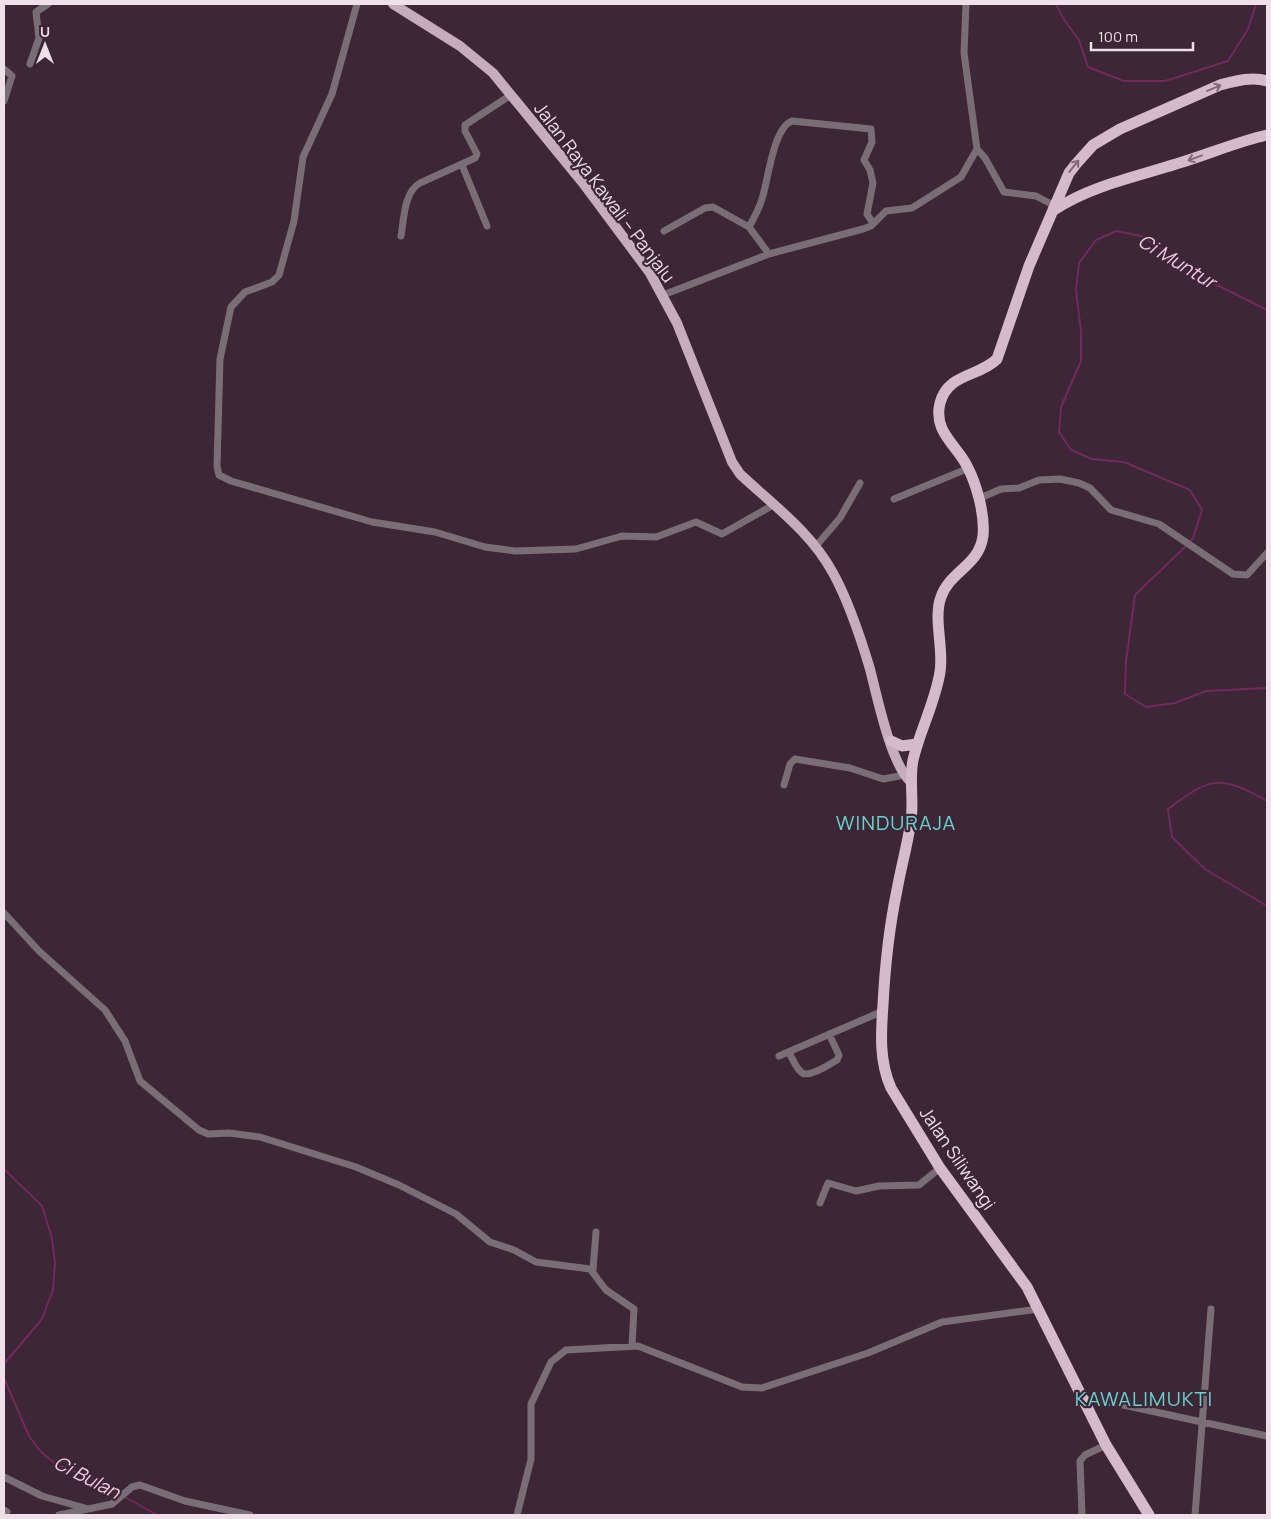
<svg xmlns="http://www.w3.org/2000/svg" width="1271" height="1519" font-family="Manrope,sans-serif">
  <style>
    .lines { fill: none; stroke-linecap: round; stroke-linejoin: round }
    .stream { stroke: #72295f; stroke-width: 2 }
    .minor { stroke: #7a6e76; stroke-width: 7 }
    .primary { stroke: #c6adbd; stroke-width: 10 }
    .trunk { stroke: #d5bacb; stroke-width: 11 }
    .oneway { stroke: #816978 }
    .labels { text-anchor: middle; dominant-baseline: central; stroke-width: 4.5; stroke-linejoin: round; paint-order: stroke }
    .street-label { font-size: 18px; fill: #eedfe9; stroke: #3d2635 }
    .water-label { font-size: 19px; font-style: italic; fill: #f5cae6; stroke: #3d2635 }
    .quarter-label { font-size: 20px; letter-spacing: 1px; fill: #67d3d1; stroke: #3d2635 }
  </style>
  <rect width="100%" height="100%" fill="#3d2635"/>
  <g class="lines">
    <path class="stream" d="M1056,4L1063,18L1079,40L1088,67L1124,81H1165L1228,61L1248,29L1256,4
      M1190,542L1193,538L1202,510L1190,490L1124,462L1092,459L1071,450L1059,432L1061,407L1081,361V332L1076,290L1079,263L1096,240L1116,231L1141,236L1211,282L1267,310
      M1187,545L1135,595L1126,661L1125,694L1146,707L1175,703L1206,691L1267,688
      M1267,801C1219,774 1211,777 1168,809L1172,837L1205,869L1267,906
      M4,1169L42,1206L52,1238L55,1263L53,1290L42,1319L4,1364V1378L29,1436L41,1452L57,1465L98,1480L121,1495
      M125,1497L157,1515"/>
    <path class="minor" d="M357,4L332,94L303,157L294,221L279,275L272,282L245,292L231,307L220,359L217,466L219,475L231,481L372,522L435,532L485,547L515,551L576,549L622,536L656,537L696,522L722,534L775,504
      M966,4L964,53L977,149
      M30,64L39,38L36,12L48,4
      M4,69L12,76L4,101
      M462,165L487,226
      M749,227C754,218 759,209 762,199C768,181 773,128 792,121L871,129L872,142L864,160L870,170L873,183L867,214L873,223
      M664,231L705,208L713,207L749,227L769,254
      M401,236C404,219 404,192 420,183L475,158L477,154L465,131V125L511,95
      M663,295L769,254L863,229L871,226L886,211L912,208L961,177L977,149L985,158L1004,192L1036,196L1055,206
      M894,499L969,468
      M978,499L1001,489L1019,488L1039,480L1060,479L1079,483L1090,488L1111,510L1159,524L1233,574L1247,575L1267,553
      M816,546L840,518L860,483
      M784,785L790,764L795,759L850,768L883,779L905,775
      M4,913L39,951L105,1010L125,1041L140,1081L199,1130L208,1134L229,1133L260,1137L356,1167L399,1185L456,1214L490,1242L514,1250L536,1262L590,1269L606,1290L634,1309L632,1345
      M789,1052C792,1058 796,1068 801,1072C808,1079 830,1064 837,1060L839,1055L829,1034
      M779,1056L883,1011
      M820,1203L828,1183L856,1191L879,1186L919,1185L940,1168
      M593,1270L596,1232
      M1083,1399L1114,1403L1267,1436
      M4,1477L42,1496L85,1508
      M4,1510L7,1512
      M59,1515L112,1504L132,1487L140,1485L185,1501L250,1515
      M517,1515L531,1459V1404L551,1362L566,1350L638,1346L742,1387L762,1388L868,1353L942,1322L1039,1309
      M1082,1515L1080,1461L1085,1455L1106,1445
      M1195,1515L1211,1309"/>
    <path class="primary" d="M393,4L460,46L493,73L583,183L650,273L677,323L732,462L740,474C773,505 811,532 833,573C848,600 861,639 870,669C877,696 891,765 911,782"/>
    <path class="trunk" d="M1054,210C1090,186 1135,177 1176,164C1207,155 1236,142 1267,135
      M891,741L902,746L917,744
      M1149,1515L1106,1445L1027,1287L940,1168L891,1088C879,1061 881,1033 883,1005C885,966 889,928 897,890C901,867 908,843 911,820C914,800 909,780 913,760C920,730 935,703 940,672C944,649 933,618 941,597C950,571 979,566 983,536C985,515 977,485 967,466C956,444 933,432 940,403C948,373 979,377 997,359L1029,266L1069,173L1076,164L1093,145L1120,129L1220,85C1235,81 1252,76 1267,81"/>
  </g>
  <defs><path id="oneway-shaft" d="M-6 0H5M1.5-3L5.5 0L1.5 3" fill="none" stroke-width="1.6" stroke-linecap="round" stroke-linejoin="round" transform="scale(1.25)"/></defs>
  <g class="oneway">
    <use href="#oneway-shaft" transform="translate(1214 88) rotate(-23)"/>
    <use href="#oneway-shaft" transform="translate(1195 158) rotate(160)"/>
    <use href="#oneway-shaft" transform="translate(1074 166) rotate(-51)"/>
  </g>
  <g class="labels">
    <g class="street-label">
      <text transform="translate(605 192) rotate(53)">Jalan Raya Kawali – Panjalu</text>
      <text transform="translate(958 1158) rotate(56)">Jalan Siliwangi</text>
    </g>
    <g class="water-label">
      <text transform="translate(1177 261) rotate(31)">Ci Muntur</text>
      <text transform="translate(87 1477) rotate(27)">Ci Bulan</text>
    </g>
    <g class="quarter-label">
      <text x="896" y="822">WINDURAJA</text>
      <text x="1144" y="1398">KAWALIMUKTI</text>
    </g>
  </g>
  <rect width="1271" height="1519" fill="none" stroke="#eedfe9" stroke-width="10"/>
  <g transform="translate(45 45)" stroke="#3d2635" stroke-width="4" paint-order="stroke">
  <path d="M0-4L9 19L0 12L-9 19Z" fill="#eedfe9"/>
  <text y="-8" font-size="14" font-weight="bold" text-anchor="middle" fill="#eedfe9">U</text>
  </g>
  <path d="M1091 42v8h102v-8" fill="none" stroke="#eedfe9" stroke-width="2.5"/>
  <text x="1098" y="42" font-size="15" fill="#eedfe9" stroke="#3d2635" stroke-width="4" paint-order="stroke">100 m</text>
</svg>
